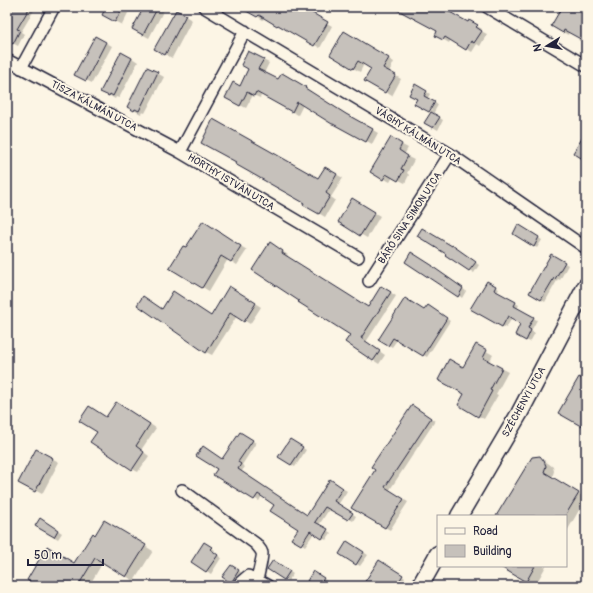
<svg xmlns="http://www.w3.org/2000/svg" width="593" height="593" font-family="Pangolin,sans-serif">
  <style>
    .shadow { fill: #0003 }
    .building { fill: #c6c1bb; stroke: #22223b }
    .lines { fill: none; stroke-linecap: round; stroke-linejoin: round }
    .street-casing { stroke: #22223b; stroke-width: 14 }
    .secondary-casing { stroke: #22223b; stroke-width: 19 }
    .street { stroke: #fcf5e5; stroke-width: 11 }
    .secondary { stroke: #fcf5e5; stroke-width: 16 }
    .labels { text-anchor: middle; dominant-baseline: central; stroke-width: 4; stroke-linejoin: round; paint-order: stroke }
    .street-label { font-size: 10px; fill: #22223b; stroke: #fcf5e5 }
  </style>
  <rect width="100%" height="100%" fill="#fcf5e5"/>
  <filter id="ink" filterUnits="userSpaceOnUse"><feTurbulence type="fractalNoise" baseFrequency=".025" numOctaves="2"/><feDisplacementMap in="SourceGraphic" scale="8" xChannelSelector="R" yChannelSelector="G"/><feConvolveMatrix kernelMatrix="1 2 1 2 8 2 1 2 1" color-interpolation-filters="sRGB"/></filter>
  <g filter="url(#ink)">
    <path class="shadow" d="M7,7H36L21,32L24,34L18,46L7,40Z
      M108,7H131L122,25L103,15Z
      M145,7H164L165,8L149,38L133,29Z
      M242,7H311L308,12L332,26L320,48L284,27L283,28L264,17L263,20Z
      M393,7H443L452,12L451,14L468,24L470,22L482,29L481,31L487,34L480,46L477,44L472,52L451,39L449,43L436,35L438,31L417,19L416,20Z
      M563,7H586V44L578,40L580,37L569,32L568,35L552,26Z
      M176,11L192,20L172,58L156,49Z
      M344,33L394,62L389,72L401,79L392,96L366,80L373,69L364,64L360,72L331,55Z
      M95,37L112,46L92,83L82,78Z
      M132,58L138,62L119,98L116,97L115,99L102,91Z
      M263,60L269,63L264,73L279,81L282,75L311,91V92L351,117L378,133L372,144L303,105L298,115L262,94L260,98L253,95L246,108L232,101L240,87Z
      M148,68L164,77L145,113L142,112L141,114L128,107Z
      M415,85L430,94L427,99H418Z
      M435,103L438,105L433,114L443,120L438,130L426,123L432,113L430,112Z
      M391,139L408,148L404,155L414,160L407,173L409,175L405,183L393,177L390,182L372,172Z
      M325,168L343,178L331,197L335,200L325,217L304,204Z
      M353,200L380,216L367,238L339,222Z
      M209,226L247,250L237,265L228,259L209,291L171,268L186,249Z
      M519,226L542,240L537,248L514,234Z
      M270,243L288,255L287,257L368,308L382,287L396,296L366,342L385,355L379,364L346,342L351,335Z
      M452,247L456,249L479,265L474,273L446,255Z
      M411,253L436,269V270L466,291L462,298Z
      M551,255L568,265L560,280L558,279L545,302L530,293Z
      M487,283L499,289L497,293L519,305L517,309L537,320L531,331L535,333L530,342L516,334L522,324L512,318L506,328L471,309Z
      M236,291L261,307L250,324L237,316L212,355L206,352L163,310L211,317Z
      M432,309L450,321L427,357L397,340L392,347L380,340L425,311Z
      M476,345L493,355L489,362L508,372L496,394L498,395L484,419L459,405L465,394Z
      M122,406L156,428L141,450L149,456L138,472L132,469L98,432L106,418Z
      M417,409L435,421L389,491L408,502L390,530L353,508Z
      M240,433L256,443L242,465L245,467L241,472L307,516L331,481L347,491L338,505L356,516L353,521L330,508L319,525L331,533L326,540L314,533L305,546L293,538L299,528L275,504L262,496L259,501L214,475Z
      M290,440L306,450L295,467L279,457Z
      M36,450L59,462L42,494L20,482Z
      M540,457L553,467L554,471L552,478L586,498L566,533V516H497Z
      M40,519L62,533L58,539L36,525Z
      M113,526L153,551L134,581L103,562L89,586H38L28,580L75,564L95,536Z
      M348,542L368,555L360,566L340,554Z
      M205,543L215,550L214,552L221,558L211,574L192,561Z
      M274,561L293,574L288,581L269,569Z
      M379,561L405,578L400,586H386L380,582L378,586H371Z
      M501,566H546L535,586Z
      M235,568L242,573L235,584L231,582Z
      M314,573L327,581L324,586H317Z"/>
    <path class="building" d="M7,7H30L17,29L20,30L13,44L7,41Z
      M106,7H123L115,22L102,15Z
      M144,7H158L143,35L132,29Z
      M239,7H302L328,22L314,46L278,25L277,26L259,15L257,17Z
      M392,7H447L446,10L468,22L469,20L478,25L476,27L482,31L474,43L471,41L466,50L445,37L443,40L435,36L437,31Z
      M562,7H586V42L564,30L563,33L551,26Z
      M176,10L186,15L165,55L154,49Z
      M344,31L389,58L383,68L396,75L385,93L364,81L371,69L358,61L353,69L330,55Z
      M95,36L106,42L86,81L74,75Z
      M248,51L264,59L258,69L278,79L282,73L306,87L305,88L346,114L373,129L366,142L333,124H332L297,102L292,112L256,92L254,96L247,92L240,106L225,98L233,82L240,86L248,69L241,65Z
      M121,52L132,58L113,96L110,94L109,96L100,92Z
      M147,67L158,72L139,111L135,109L134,111L127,107Z
      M415,84L427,91L424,96L435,102L429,112L414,104L417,99L409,95Z
      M431,112L440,117L433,128L424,123Z
      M213,119L318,178L325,167L337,174L326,193L330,196L319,214L303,205L304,203L235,164L236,162L201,143Z
      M586,132V161L573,153Z
      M391,137L402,144L399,150L408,156L401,169L404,170L398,181L386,174L383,180L370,172Z
      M352,198L375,212L360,236L338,222Z
      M203,221L241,246L231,262L221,256L202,288L169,268L183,246L186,247Z
      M518,224L539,237L534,247L513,234Z
      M422,228L452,246V245L476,262L469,271L445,255L446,254L417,236Z
      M270,242L283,251L282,253L368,307L381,286L391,292L361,338L380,351L373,361L345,342L350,335L298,302L299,301L252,270Z
      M411,252L433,266V267L463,288L458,297L405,262Z
      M551,254L565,262L555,279L554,278L541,300L529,293Z
      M487,281L496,286L494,290L516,302L514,306L534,317L528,328L531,330L526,341L515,335L520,324L508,316L502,327L470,309Z
      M229,286L256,303L244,322L230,313L206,353L137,305L143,296L162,309L173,291L211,316Z
      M405,298L424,310L428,305L447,318L423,356L393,338L388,346L378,340Z
      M476,344L487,350L483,358L502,368L490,390L492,391L478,417L458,405L464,394L438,380L449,359L463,367Z
      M579,377L586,382V429L558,413Z
      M116,402L150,424L136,446L144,452L132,470L90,442L97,432L79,421L89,406L106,417Z
      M412,405L431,418L385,487L404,499L385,528L351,508L375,470L371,467Z
      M240,432L253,440L238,462L241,464L238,469L307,515L330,479L343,488L334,501L353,513L348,520L325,507L315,522L328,529L322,539L310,531L301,545L291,539L298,529L270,511L274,505L258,494L254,500L228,484L213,475L217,469L196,456L203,446L222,459Z
      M290,439L303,447L291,465L278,457Z
      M36,449L53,458L35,492L18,483Z
      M540,456L544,461L546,466L544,472L579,493L565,516H496L532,457Z
      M40,518L58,530L54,537L35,526Z
      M104,520L146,545L126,577L95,558L78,586H49L44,582L41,586H37L27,580L47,546L74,563L93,533L95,535Z
      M347,541L364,552L356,565L339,554Z
      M204,542L212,547L210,549L218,555L206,572L191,562Z
      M273,560L290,571L284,580L267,569Z
      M379,560L403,575L396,586H384L376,581L373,586H369L364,583Z
      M231,565L239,570L231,583L222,577Z
      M499,566H535L526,582Z
      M313,571L324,578L319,586H315L307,581Z"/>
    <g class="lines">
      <defs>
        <path id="street" d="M204,7L450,154L586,248
          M487,7L586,66
          M245,31L180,152L358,257
          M7,60L180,152
          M21,68L54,7
          M369,281L450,154
          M182,490L256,544C258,547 261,549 262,553C263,556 258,575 257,580L268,586
          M239,586L241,582L248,576L257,580"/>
        <path id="secondary" d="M459,516L519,414L586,286
          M420,586L438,554"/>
      </defs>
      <use href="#street" class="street-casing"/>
      <use href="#secondary" class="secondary-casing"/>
      <use href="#street" class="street"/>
      <use href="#secondary" class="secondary"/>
    </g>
  </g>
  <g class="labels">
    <g class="street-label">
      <text transform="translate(94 106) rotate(28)">TISZA KÁLMÁN UTCA</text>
      <text transform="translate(418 136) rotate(32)">VÁGHY KÁLMÁN UTCA</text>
      <text transform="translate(231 182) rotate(31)">HORTHY ISTVÁN UTCA</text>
      <text transform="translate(410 218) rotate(-57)">BÁRÓ SINA SIMON UTCA</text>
      <text transform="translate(524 402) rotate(-61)">SZÉCHENYI UTCA</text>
    </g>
  </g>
  <rect width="593" height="593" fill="none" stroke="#fcf5e5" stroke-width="24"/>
  <rect x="12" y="12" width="569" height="569" fill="none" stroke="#22223b" stroke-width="1.5" filter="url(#ink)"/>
  <rect x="437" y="515" width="130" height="52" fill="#fcf5e5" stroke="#a5a1a1"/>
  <rect x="445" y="528" width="20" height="6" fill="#fcf5e5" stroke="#a5a1a1"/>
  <text x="473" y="535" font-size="12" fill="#22223b">Road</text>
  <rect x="445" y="545" width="20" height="12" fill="#c6c1bb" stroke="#a5a1a1"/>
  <text x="473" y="555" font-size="12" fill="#22223b">Building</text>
  <g transform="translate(547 46) rotate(259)" stroke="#fcf5e5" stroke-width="3" paint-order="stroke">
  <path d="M0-3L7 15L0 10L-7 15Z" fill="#22223b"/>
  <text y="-6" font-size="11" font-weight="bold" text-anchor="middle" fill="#22223b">N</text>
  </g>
  <path d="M28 559v6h75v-6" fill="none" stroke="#22223b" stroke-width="2"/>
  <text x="34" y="559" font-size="12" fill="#22223b" stroke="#fcf5e5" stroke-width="3" paint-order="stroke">50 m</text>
</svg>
